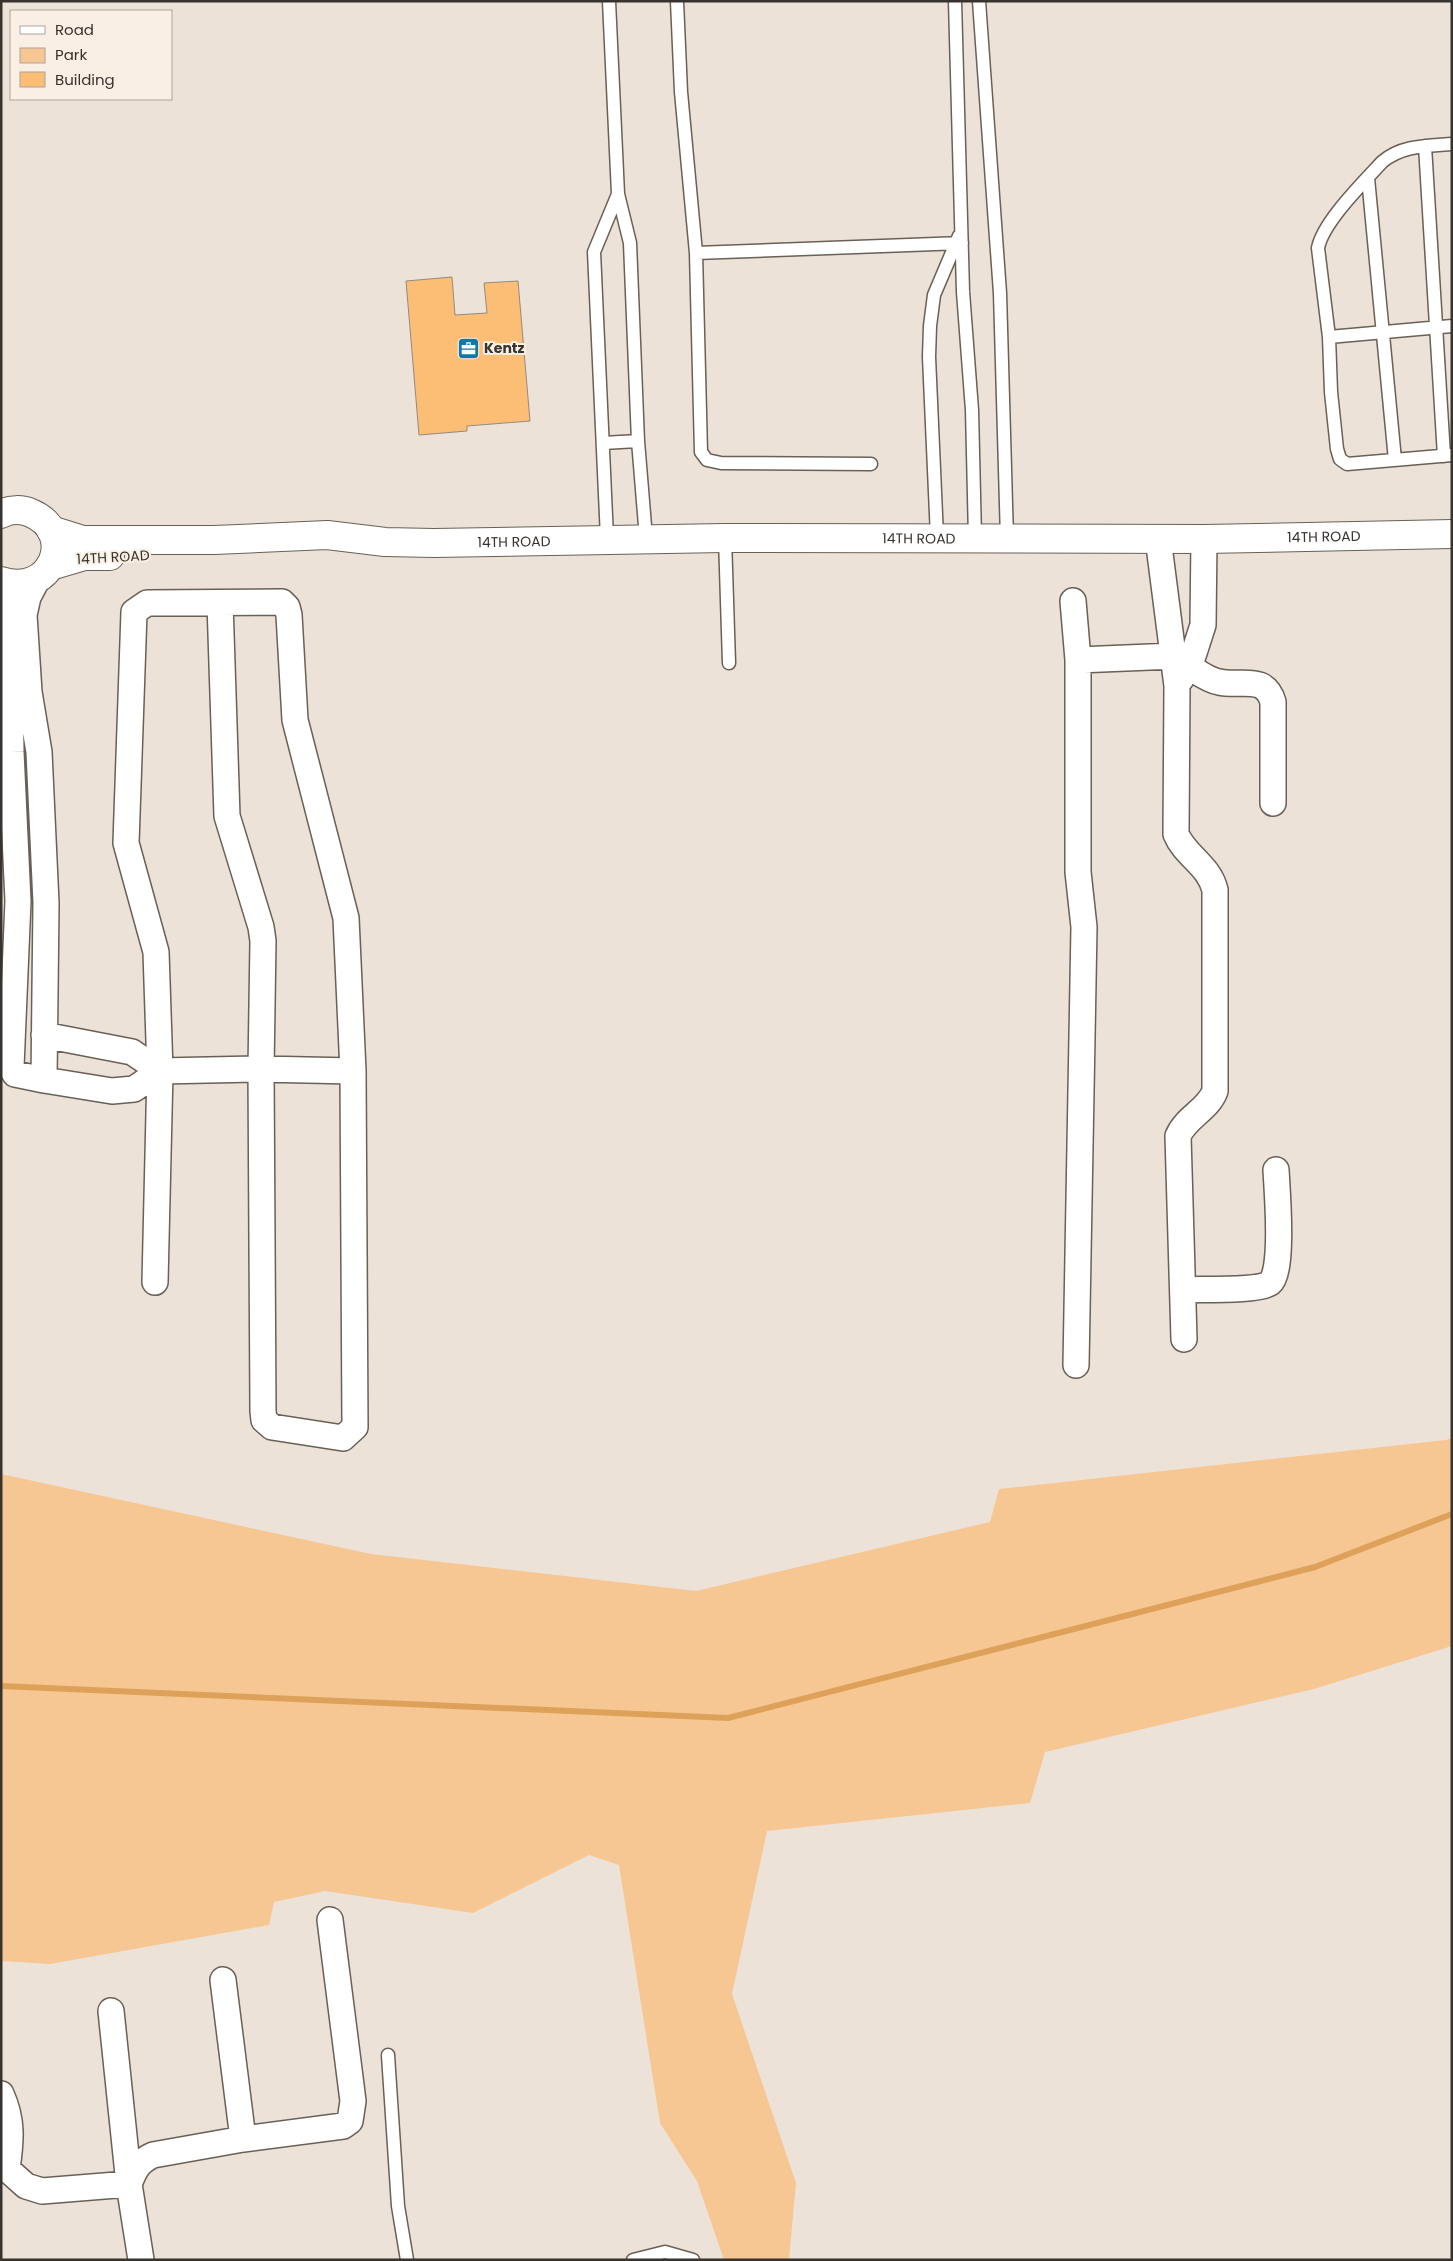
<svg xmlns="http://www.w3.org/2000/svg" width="1453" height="2261" font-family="Poppins,sans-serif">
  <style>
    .green { fill: #f6c792 }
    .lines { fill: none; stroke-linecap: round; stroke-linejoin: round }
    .stream { stroke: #dea159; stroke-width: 6 }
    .building { fill: #fcbe75; stroke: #948a80 }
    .lane-casing { stroke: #696056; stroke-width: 15 }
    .street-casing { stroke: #696056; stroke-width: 28 }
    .secondary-casing { stroke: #696056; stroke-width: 30 }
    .lane { stroke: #fff; stroke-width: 12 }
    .street { stroke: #fff; stroke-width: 25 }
    .secondary { stroke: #fff; stroke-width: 28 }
    .labels { text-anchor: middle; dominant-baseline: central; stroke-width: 4; stroke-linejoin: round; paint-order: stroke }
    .poi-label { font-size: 14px; font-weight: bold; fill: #37332f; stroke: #faefe4; text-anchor: start }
    .street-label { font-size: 14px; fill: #37332f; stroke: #faefe4 }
  </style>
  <rect width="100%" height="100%" fill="#ede2d7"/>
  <path class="green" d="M1452,1438V1646L1314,1689L1045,1752L1030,1803L767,1831L732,1994L796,2183L789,2260H724L697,2181L660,2123L619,1865L589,1855L473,1913L325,1891L274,1902L269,1925L50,1964L1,1961V1474L371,1554L696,1591L990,1522L999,1489L1446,1440Z"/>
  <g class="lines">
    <path class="stream" d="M1,1686L728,1718L1315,1567L1452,1514"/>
  </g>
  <path class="building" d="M452,277L455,315L487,313L484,283L518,281L530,421L467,426V431L419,435L406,281Z"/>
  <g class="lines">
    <defs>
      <path id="lane" d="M609,1L618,194L630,243L638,441L646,538
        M677,1L681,92L696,253L701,452L707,460L721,463L871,464
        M955,1L963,292L972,410L975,538
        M979,1L1000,293L1007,539
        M1452,144C1427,146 1402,145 1382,162C1363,183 1323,222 1318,248L1329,337L1331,392L1337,449L1340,459L1347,464L1452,455
        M1425,146L1444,456
        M1368,178L1395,460
        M696,253L962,243
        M1329,337L1452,326
        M603,443L638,441
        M937,537L929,357L930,326L934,295L959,236
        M607,538L594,252L618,194
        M725,538L729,663
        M388,2055L398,2206L407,2260
        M633,2260L665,2252L693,2260"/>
      <path id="street" d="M1158,538L1177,686L1176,834C1185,856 1209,865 1215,890V1091C1208,1110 1186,1117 1178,1136L1184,1339
        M1,582L9,619L11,752L18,901L11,1067L15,1074L44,1080L46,903L39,752L29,692L24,615L28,597L37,580
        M1073,601L1078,660V872L1084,927L1076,1365
        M1078,660L1174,656
        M1188,666C1198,672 1208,680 1219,682C1242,687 1265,674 1273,702V803
        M1181,679L1193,656L1203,625L1204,539
        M160,1071L261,1069L353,1071
        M44,1080L112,1091L134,1089L160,1071L132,1052L44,1035
        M155,1282L160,1071L156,952L126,843L134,612L147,603L282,602L287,607L289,615L295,720L346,918L353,1071L355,1427L343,1438L272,1427L264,1420L263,1411L261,1069L263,941L261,927L227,816L220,603
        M1183,1290C1200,1289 1259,1291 1270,1283C1284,1272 1277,1189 1276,1170
        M223,1980L243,2139
        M111,2011L129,2184L141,2260
        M1,2094C13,2120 11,2141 7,2169
        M1,2168L7,2169L26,2186L42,2191L129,2184C135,2169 138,2162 153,2155L243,2139L343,2126L350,2121L353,2101L330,1920"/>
      <g id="secondary">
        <path d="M1,514C10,509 22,509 31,513C78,533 52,598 1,581"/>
        <path id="s1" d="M51,530L83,540H214L327,535L385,542L434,543L725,538L1204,539L1452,534"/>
        <path d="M50,566L84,556H110"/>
      </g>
    </defs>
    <use href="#lane" class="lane-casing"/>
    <use href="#street" class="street-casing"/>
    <use href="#secondary" class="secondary-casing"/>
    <use href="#lane" class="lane"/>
    <use href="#street" class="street"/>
    <use href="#secondary" class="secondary"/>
  </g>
  <defs>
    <symbol id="office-square" viewBox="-11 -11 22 22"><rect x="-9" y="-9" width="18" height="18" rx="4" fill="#1178a3" stroke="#faefe4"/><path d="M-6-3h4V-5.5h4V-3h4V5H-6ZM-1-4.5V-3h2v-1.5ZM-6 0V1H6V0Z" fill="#fff"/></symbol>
  </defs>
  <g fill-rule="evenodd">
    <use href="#office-square" x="456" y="336" width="25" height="25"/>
  </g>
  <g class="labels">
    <g class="poi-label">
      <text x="484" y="348">Kentz</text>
    </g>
    <g class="street-label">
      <text stroke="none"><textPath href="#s1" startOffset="870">14TH ROAD</textPath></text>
      <text stroke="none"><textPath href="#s1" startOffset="1275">14TH ROAD</textPath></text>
      <text stroke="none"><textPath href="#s1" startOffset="465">14TH ROAD</textPath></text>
      <text transform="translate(113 557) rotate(-3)">14TH ROAD</text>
    </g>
  </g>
  <rect width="1453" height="2261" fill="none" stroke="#37332f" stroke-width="5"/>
  <rect x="10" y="10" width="162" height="90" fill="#faefe4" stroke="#aca49c"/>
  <rect x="20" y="26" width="25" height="8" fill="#ffffff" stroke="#aca49c"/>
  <text x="55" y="35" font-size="15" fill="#37332f">Road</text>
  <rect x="20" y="48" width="25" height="15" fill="#f6c792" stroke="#aca49c"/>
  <text x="55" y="60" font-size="15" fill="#37332f">Park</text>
  <rect x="20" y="72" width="25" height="15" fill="#fcbe75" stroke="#aca49c"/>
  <text x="55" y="85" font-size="15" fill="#37332f">Building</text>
</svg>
